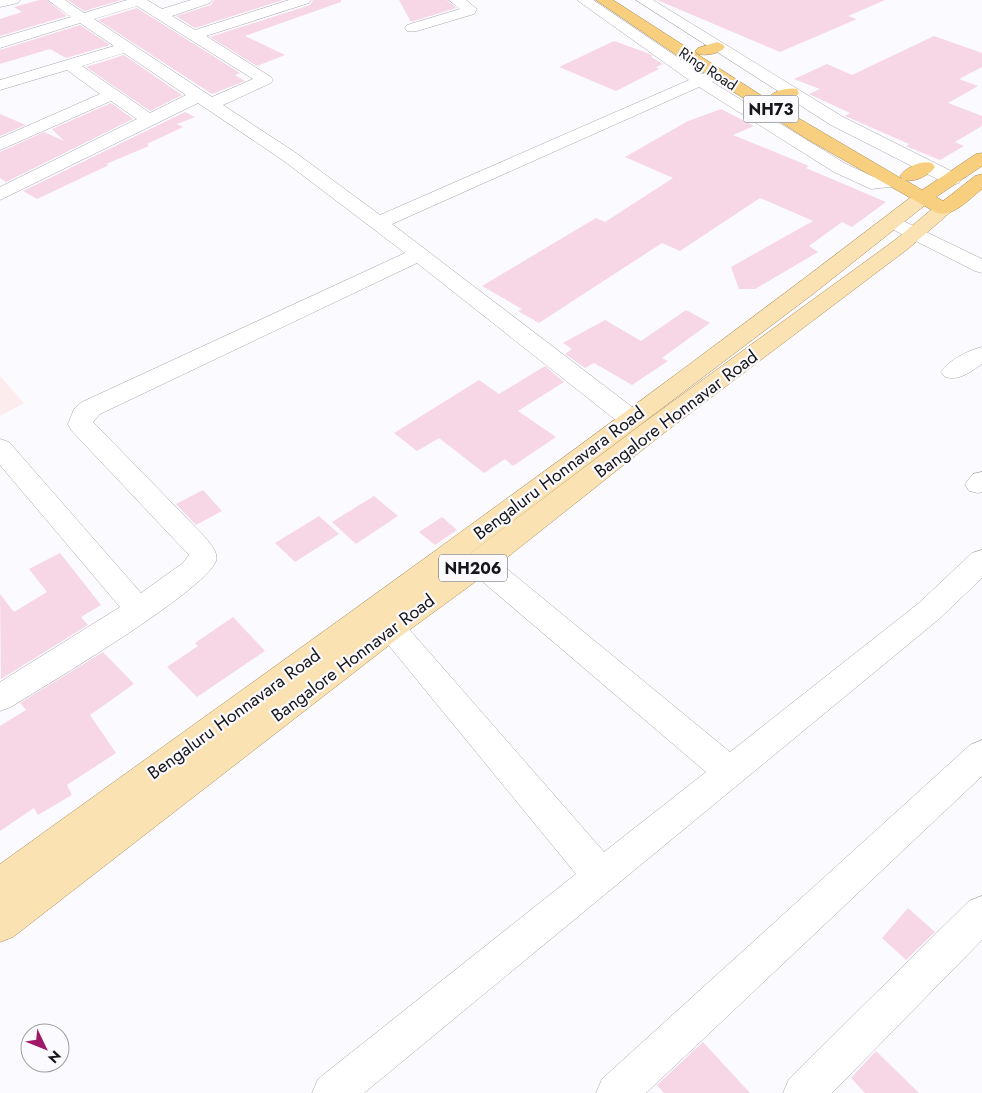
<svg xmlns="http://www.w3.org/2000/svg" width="982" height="1093" font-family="Jost,sans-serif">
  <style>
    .industrial { fill: #fcecee }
    .building { fill: #f7d7e6 }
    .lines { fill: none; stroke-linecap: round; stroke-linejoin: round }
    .minor-casing { stroke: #a7a6aa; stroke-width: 1 }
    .major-casing { stroke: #a98e5b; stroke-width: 1 }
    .highway-casing { stroke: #a98e5b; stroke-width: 1 }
    .minor { fill: #fff; fill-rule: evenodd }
    .major { fill: #fae2b2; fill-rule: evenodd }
    .highway { fill: #f7cf7f; fill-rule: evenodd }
    .labels { text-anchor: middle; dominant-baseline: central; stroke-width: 4.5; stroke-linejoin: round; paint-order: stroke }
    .far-street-label { font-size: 15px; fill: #171618; stroke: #fbfafe }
    .shield { fill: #fbfafe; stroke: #5b5a5d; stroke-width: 1 }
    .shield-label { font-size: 16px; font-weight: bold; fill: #171618 }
    .street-label { font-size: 18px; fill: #171618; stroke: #fbfafe }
  </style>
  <rect width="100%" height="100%" fill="#fbfafe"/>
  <path class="industrial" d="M0,376L24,403L0,416Z"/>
  <path class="building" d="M39,0H46L67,16L0,36V19L22,12L14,7Z
    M68,0H121L84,11Z
    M214,0H283L195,28L176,16L211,5Z
    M313,0H341V2L245,36L285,55L257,66L210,37L310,5Z
    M399,0H447L456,8L411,22Z
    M657,0H885L848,16L857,19L780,52Z
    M137,8L240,73L235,75L245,81L212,94L98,20Z
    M80,25L110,45L66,58L50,49L0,64V50Z
    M934,36L982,53V67L959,79L978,86L948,103L982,116V126L955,142L964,146L940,160L906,146L909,144L845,116L850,113L809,94L820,89L794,79L827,64L852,75Z
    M614,41L650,54L653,56L651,57L663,64L656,67L659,69L616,91L559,67Z
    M124,55L182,95L150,111L86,67Z
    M111,103L133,119L6,182L0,178V152L44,132L64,141L52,129Z
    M721,109L754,126L733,135L809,166L806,168L886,202L852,227L842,222L809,246L818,252L755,289H739L731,267L813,221L760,198L680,251L662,243L539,323L518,311L522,309L482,286L596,218L605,222L673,178L625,157L688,121Z
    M185,112L195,117L177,124L183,127L147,144L149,146L106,164L109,165L37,199L23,191Z
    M0,114L19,122L26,125L0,136Z
    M686,310L710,323L662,358L668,361L632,385L594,363L585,368L565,354L572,349L563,343L605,320L641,341Z
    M545,366L564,382L518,411L556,437L513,466L505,459L484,473L439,438L417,451L394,433L479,380L499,394Z
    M203,490L222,511L196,525L176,504Z
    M374,496L398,516L356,544L332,522Z
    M319,516L339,534L295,562L275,543Z
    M442,517L457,530L435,545L419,532Z
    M60,553L101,605L81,617L88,625L1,679L0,594L14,612L47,592L29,569Z
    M233,617L265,651L197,697L167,667L198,646L195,643Z
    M103,652L134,684L90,715L116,753L67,785L72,795L38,815L34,808L0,831V726L26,710L20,703Z
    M908,908L935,932L906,960L882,938Z
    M703,1042L750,1093H664L657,1085Z
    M876,1051L919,1093H865L851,1078Z"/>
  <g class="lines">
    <defs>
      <path id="minor" d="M0,0H20L18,3L0,7Z
        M48,0H65L84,13L127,0H147L162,9L191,0H212L210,3L172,16L195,30L289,0H311L309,3L206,36L271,77L273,80L271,83L223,105L296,153L380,215L689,80L577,0H593L702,74L716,69L722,71L724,74L722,77L712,82L846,164L874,177L899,178L901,182L899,186L871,189L834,172L699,87L392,224L640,413L643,419L640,425L631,427L622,425L417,263L100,414L93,422L206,538C210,544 219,553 216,561C204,592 46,685 11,707L0,711V682L120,607L0,465V439L9,442L141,593L183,563L189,555L71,430L68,424L74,409L82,402L405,253L284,161L198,103L0,200V187L137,119L111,101L0,150V138L100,94L67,70L0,90V80L114,46L80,23L0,48V38L71,17ZM137,6L253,79L212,97L94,19ZM124,53L186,95L150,113L82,66Z
        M449,0H466L477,9L474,14L417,31H407L405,28L407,25L460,9Z
        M636,0H653L843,117L959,175L961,179L959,183L952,185L945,183L831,125Z
        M893,216L982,259V273L975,271L886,226L883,222L886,218Z
        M982,347V364C970,372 960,381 945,377L941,372C949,360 969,350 982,347Z
        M982,472V492L978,493L969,491L965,484L973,474Z
        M982,550V578L939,619L364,1093H312L318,1079L576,874L381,636L376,628L381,620L391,616L401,620L604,852L706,772L470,571L466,563L470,555L480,552L490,555L730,752L919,603L972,553Z
        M982,740V776L646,1093H596L602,1079L970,745Z
        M982,896V940L832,1093H783L789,1079L969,901Z"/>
      <path id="major" d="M922,192L929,194L932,198L929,202L813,294L423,589L642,424L895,240L937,205L944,203L951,205L954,209L909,248L660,436L490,571L401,636L13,937L0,942V864C307,643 616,424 915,194Z"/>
      <path id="highway" d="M596,0H613L770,101L768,98C773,91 788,87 797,89L799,93C794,100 779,104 771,102L902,179L900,176C906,167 922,160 932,163L935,167C930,175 914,183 905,180L922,190L976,154L982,153V166L936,197L943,201L975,176L982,174V189C969,199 954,217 937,213L807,139L681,58Z
        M717,42L722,44L725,47C720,54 705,56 698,54L695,51L698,48Z"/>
    </defs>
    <use href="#minor" class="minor-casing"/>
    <use href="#major" class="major-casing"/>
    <use href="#highway" class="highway-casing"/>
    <use href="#minor" class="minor"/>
    <use href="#major" class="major"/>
    <use href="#highway" class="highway"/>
  </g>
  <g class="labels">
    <g class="far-street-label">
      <text transform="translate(708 69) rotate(33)">Ring Road</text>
    </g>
    <g class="shield">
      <rect x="743.5" y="95.5" width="55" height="27" rx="4"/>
      <rect x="439" y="554.5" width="68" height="27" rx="4"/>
    </g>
    <g class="shield-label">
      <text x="771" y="109">NH73</text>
      <text x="473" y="568">NH206</text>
    </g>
    <g class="street-label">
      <text transform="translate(676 414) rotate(-37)">Bangalore Honnavar Road</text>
      <text transform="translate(559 473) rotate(-37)">Bengaluru Honnavara Road</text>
      <text transform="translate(353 658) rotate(-37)">Bangalore Honnavar Road</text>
      <text transform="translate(234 714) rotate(-36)">Bengaluru Honnavara Road</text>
    </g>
  </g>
  <g transform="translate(45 1048) rotate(133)"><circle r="24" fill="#fbfafe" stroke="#a09fa2"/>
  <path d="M0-4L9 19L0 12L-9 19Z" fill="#9f1968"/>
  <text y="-8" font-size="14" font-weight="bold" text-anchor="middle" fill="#171618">N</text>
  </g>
</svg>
